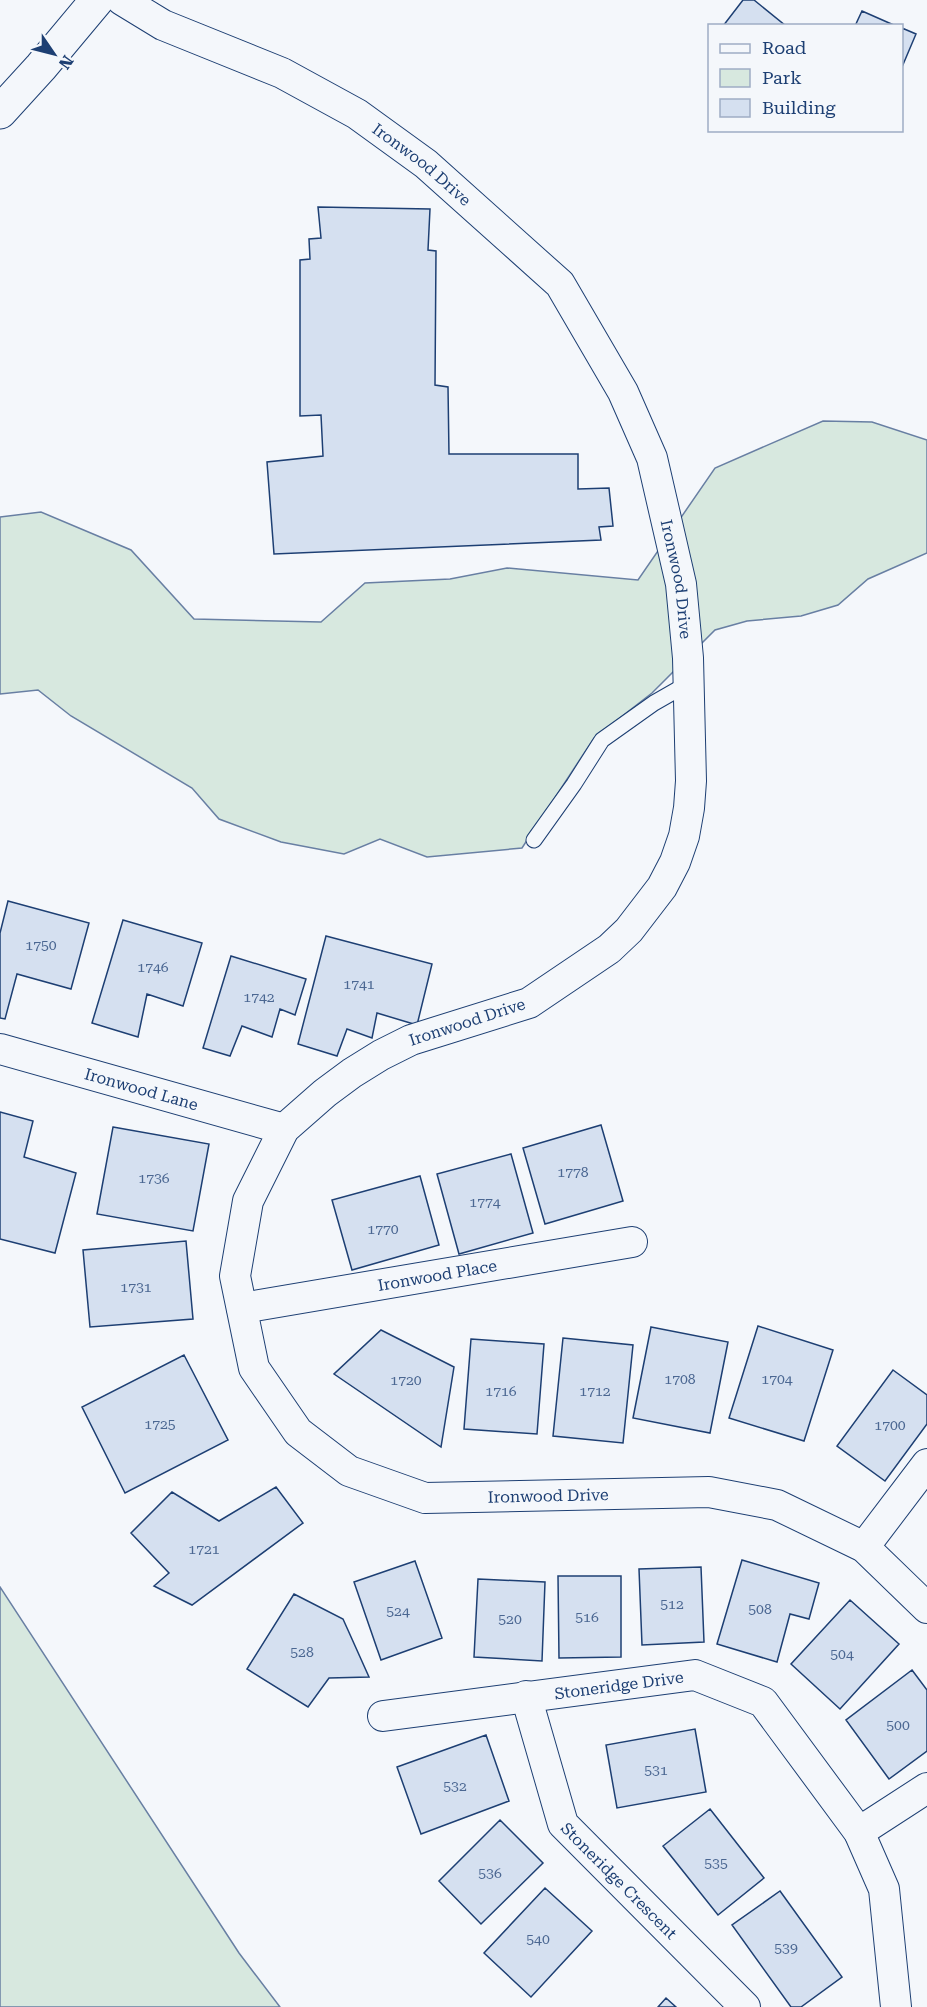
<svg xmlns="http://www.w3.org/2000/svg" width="927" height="2007" font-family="'Roboto Serif',serif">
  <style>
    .green { fill: #d7e8df; stroke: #687fa3; stroke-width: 1.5 }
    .building { fill: #d5e0f0; stroke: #1d3f73; stroke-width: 1.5 }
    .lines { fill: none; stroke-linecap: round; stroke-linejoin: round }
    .lane-casing { stroke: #1d3f73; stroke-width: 17 }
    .street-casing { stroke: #1d3f73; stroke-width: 32 }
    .secondary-casing { stroke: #1d3f73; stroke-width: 35 }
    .lane { stroke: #f4f7fb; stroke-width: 15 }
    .street { stroke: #f4f7fb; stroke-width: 30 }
    .secondary { stroke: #f4f7fb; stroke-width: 33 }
    .labels { text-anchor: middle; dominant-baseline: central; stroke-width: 4.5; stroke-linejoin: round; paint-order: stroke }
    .number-label { font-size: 14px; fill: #4b6792 }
    .street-label { font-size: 16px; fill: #1d3f73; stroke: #f4f7fb }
  </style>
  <rect width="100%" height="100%" fill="#f4f7fb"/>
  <path class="green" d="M823,421L872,422L927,440V553L868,579L838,605L801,616L747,621L715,630L652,693L594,738L522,848L427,857L380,839L344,854L281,842L219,819L192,788L71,716L38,690L0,694V517L41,512L131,550L194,619L321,622L365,583L450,579L507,568L638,580L715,468Z
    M0,1587L239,1953L280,2007H0Z"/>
  <path class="building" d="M743,0H754L786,26H723Z
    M862,11L896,26H855Z
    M902,28L916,34L902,67Z
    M318,207L430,209L428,250L436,251L435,385L448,387L449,454H578V489L609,488L613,526L599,527L601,540L274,554L267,462L323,456L321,415L300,416V260L310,259L309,239L321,238Z
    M8,901L89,923L71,989L17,974L5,1019L0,1018V933Z
    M123,920L202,943L183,1006L147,994L138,1037L92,1023Z
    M326,936L432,964L417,1025L377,1013L372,1038L347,1029L337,1056L298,1044Z
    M231,956L306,979L295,1015L280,1009L272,1037L242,1026L230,1056L203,1048Z
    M0,1112L33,1121L24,1157L76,1173L55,1253L0,1239Z
    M601,1125L623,1201L545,1224L523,1148Z
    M113,1127L209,1144L193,1231L97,1214Z
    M511,1154L533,1233L459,1254L437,1174Z
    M420,1176L439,1245L352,1270L332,1200Z
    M186,1241L193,1319L90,1327L83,1250Z
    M758,1326L833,1350L804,1441L729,1418Z
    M651,1327L728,1342L710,1433L633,1418Z
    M381,1330L454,1367L441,1447L334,1374Z
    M563,1338L633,1345L623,1443L553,1436Z
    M471,1339L544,1344L537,1434L464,1429Z
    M184,1355L228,1440L125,1493L82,1407Z
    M893,1370L927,1395V1424L885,1481L837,1446Z
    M276,1487L303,1523L192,1605L154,1586L169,1573L131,1533L172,1492L219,1521Z
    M742,1560L819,1583L809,1619L790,1614L777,1662L717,1644Z
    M415,1561L442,1638L381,1660L354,1582Z
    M701,1567L704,1642L642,1645L639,1569Z
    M558,1576H621V1657L559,1658Z
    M478,1579L545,1582L542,1661L474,1657Z
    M294,1594L343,1619L369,1677L329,1678L308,1707L247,1669Z
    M850,1600L899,1644L840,1709L791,1664Z
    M912,1670L927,1690V1751L889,1779L846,1720Z
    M695,1729L706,1792L617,1808L606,1745Z
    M486,1735L509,1801L421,1834L397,1767Z
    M710,1809L764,1878L718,1915L663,1846Z
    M500,1820L543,1863L481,1924L439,1881Z
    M545,1888L592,1931L531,1997L484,1953Z
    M780,1891L842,1977L801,2007H791L732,1925Z
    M666,1998L676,2007H658Z"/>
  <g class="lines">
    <defs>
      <path id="lane" d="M534,840L574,784L602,740L654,703L689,683"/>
      <g id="street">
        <path id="s1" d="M122,0L163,25L282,73L357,114L426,164L560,284L623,392L652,458L681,584L688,658L691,781L689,808L684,836L675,862L662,887L629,930L609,949L529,1003L411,1040L381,1055L352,1073L325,1093L284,1129L248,1201L235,1276L254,1368L298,1432L349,1471L425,1498L709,1492L777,1505L864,1547L927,1608"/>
        <path id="s2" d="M0,1049L284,1129"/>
        <path id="s3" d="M242,1308L632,1242"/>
        <path d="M864,1547L927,1464"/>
        <path id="s4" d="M526,1696L563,1824L745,2007"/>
        <path id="s5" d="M383,1716L695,1675L763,1702L859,1832L884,1889L896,2007"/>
        <path d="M859,1832L927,1788"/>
      </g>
      <path id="secondary" d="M0,112L41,67L97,0"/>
    </defs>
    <use href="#lane" class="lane-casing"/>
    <use href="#street" class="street-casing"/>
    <use href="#secondary" class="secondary-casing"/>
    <use href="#lane" class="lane"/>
    <use href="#street" class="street"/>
    <use href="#secondary" class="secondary"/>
  </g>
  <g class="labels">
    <g class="number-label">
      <text x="41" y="945">1750</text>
      <text x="153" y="967">1746</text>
      <text x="359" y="984">1741</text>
      <text x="259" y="997">1742</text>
      <text x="573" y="1172">1778</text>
      <text x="154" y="1178">1736</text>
      <text x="485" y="1202">1774</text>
      <text x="383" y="1229">1770</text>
      <text x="136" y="1287">1731</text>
      <text x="680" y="1379">1708</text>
      <text x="777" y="1379">1704</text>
      <text x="406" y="1380">1720</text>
      <text x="501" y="1391">1716</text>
      <text x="595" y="1391">1712</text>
      <text x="160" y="1424">1725</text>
      <text x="890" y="1425">1700</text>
      <text x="204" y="1549">1721</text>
      <text x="672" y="1604">512</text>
      <text x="760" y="1609">508</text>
      <text x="398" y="1611">524</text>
      <text x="587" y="1617">516</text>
      <text x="510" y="1619">520</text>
      <text x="302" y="1652">528</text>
      <text x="842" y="1654">504</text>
      <text x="898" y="1725">500</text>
      <text x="656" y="1770">531</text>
      <text x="455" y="1786">532</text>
      <text x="716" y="1863">535</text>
      <text x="490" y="1873">536</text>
      <text x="538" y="1939">540</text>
      <text x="786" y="1948">539</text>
    </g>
    <g class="street-label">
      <text stroke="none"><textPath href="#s1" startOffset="344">Ironwood Drive</textPath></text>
      <text stroke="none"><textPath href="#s1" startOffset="848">Ironwood Drive</textPath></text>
      <text transform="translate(467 1022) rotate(-18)">Ironwood Drive</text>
      <text stroke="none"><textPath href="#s2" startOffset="147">Ironwood Lane</textPath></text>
      <text stroke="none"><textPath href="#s3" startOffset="198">Ironwood Place</textPath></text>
      <text stroke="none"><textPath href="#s1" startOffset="2216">Ironwood Drive</textPath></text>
      <text stroke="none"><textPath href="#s5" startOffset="238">Stoneridge Drive</textPath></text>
      <text stroke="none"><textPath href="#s4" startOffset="213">Stoneridge Crescent</textPath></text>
    </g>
  </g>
  <rect x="708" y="24" width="195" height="108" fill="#f4f7fb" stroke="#9eadc5" stroke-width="1.5"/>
  <rect x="720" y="44" width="30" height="9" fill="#f4f7fb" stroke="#9eadc5" stroke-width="1.5"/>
  <text x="762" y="54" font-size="18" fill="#1d3f73">Road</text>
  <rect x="720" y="69" width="30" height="18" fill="#d7e8df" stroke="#9eadc5" stroke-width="1.5"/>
  <text x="762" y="84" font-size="18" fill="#1d3f73">Park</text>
  <rect x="720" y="99" width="30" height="18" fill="#d5e0f0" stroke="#9eadc5" stroke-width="1.5"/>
  <text x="762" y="114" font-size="18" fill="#1d3f73">Building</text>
  <g transform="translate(54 54) rotate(125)" stroke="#f4f7fb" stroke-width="4.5" paint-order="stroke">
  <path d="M0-4.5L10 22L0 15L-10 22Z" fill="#1d3f73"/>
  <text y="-9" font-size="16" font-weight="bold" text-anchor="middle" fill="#1d3f73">N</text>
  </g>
</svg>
